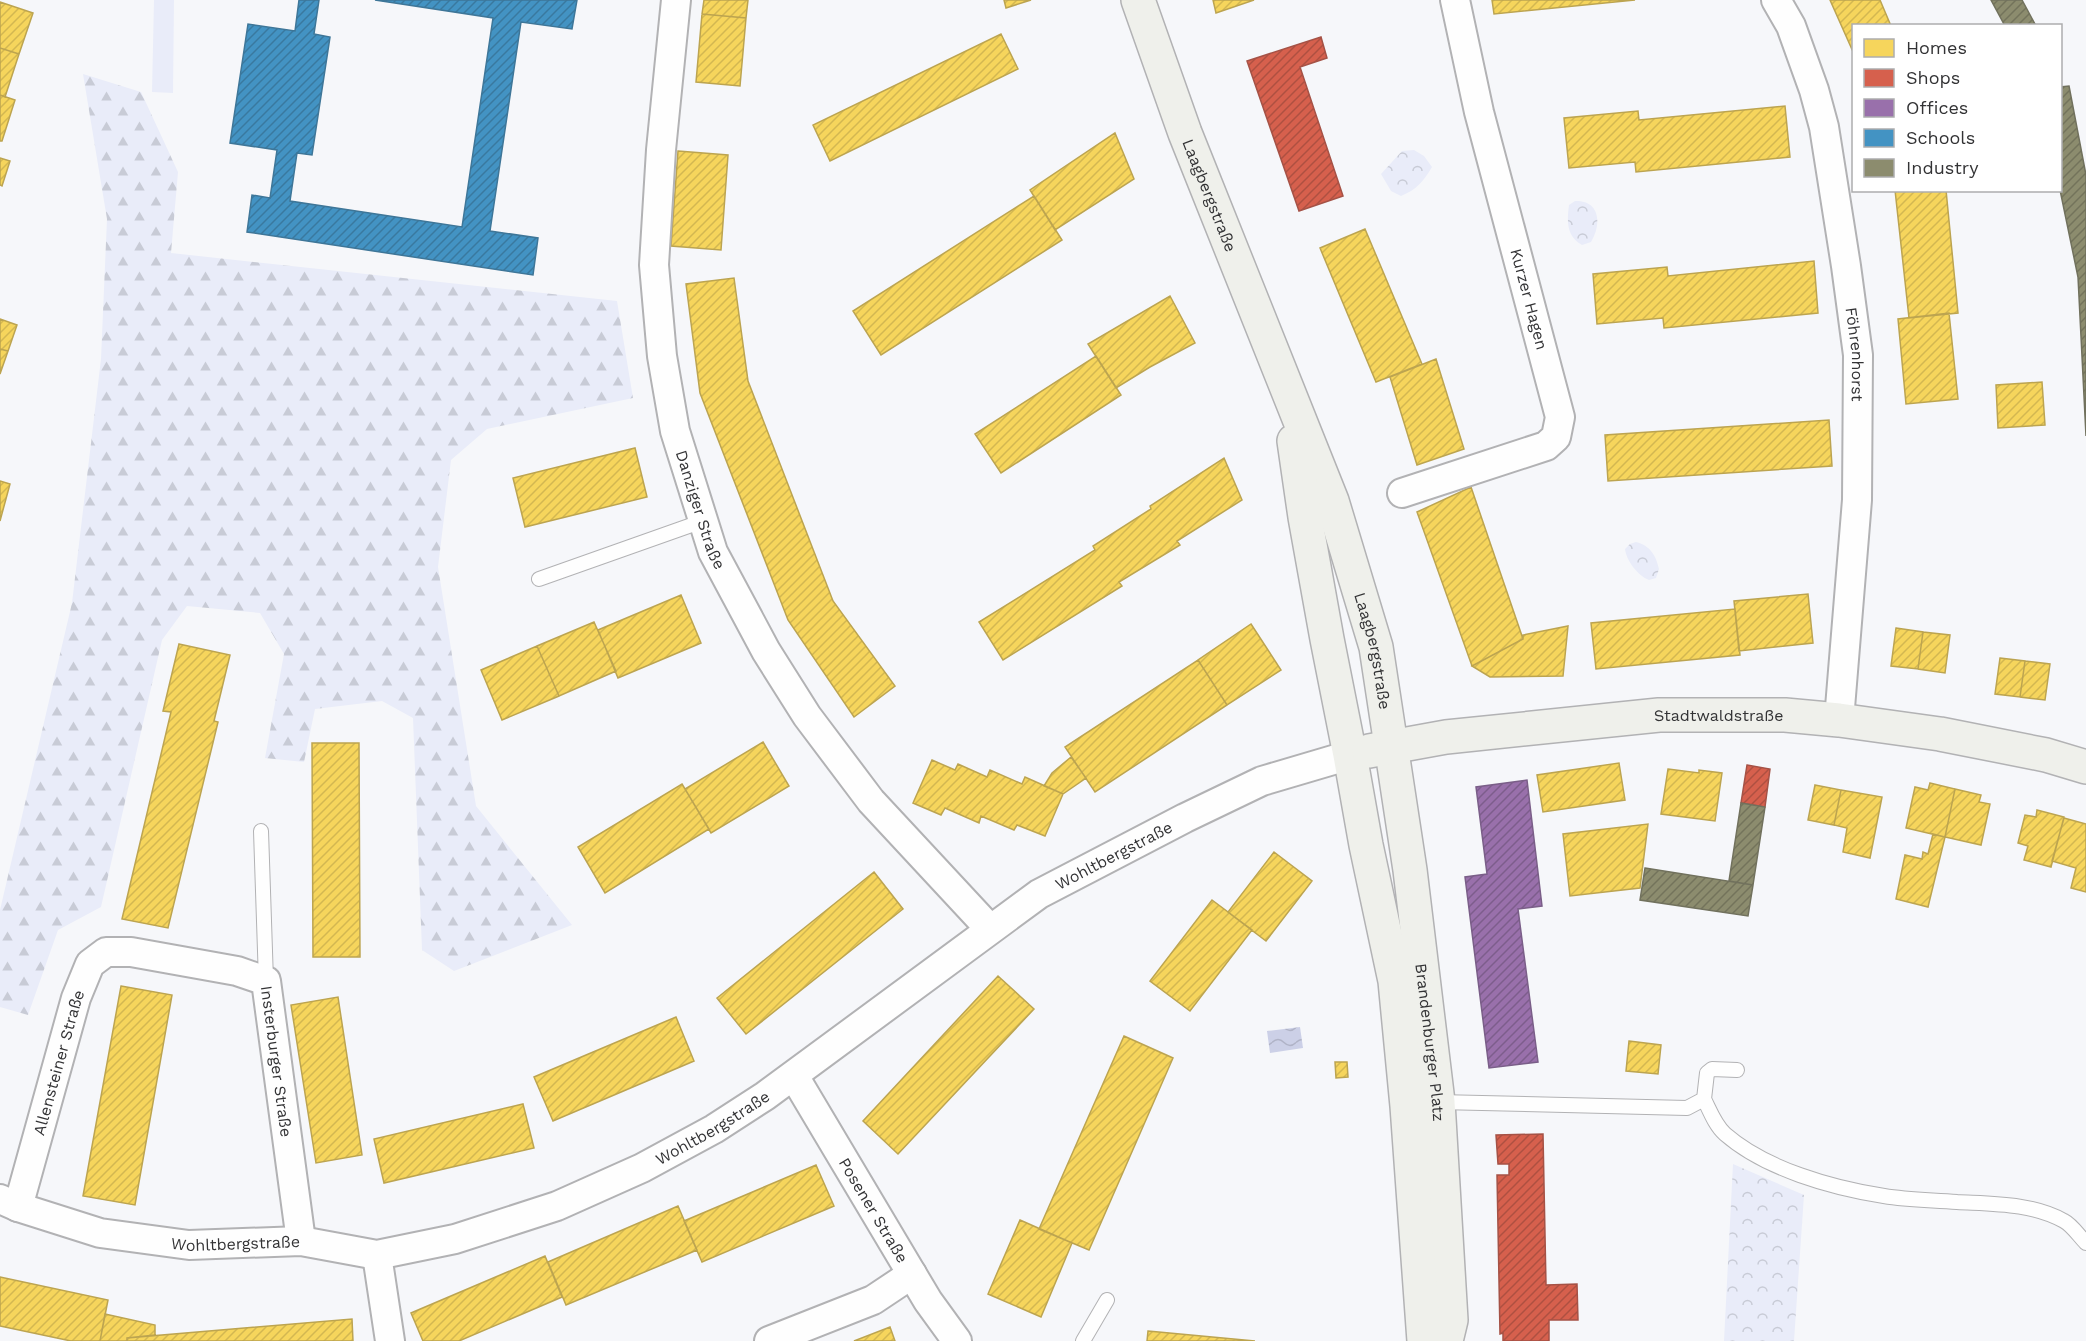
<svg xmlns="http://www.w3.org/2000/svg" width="2086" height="1341" font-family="'Work Sans',sans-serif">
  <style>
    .grass { fill: #e9ecf9 }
    .forest { fill: url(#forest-firs) }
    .park { fill: url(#park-crowns) }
    .water { fill: url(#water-waves) }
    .homes { fill: url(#homes-hatch); stroke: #bca450; stroke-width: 1.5 }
    .shops { fill: url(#shops-hatch); stroke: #a55246; stroke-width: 1.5 }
    .offices { fill: url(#offices-hatch); stroke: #7a5e88; stroke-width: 1.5 }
    .schools { fill: url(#schools-hatch); stroke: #3e7698; stroke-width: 1.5 }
    .industry { fill: url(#industry-hatch); stroke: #71715d; stroke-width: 1.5 }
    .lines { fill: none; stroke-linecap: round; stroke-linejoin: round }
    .lane-casing { stroke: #b2b2b4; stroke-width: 16 }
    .street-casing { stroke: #b2b2b4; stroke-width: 32 }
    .secondary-casing { stroke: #b2b2b4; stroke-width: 36 }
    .lane { stroke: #fefefe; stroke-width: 14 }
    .street { stroke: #fefefe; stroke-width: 28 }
    .secondary { stroke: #eff0eb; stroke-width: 33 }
    .labels { text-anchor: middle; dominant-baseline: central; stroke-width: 6; stroke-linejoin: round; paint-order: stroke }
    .street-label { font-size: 16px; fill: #333335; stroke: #fff }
  </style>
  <defs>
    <pattern id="forest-firs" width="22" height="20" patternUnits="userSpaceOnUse" patternTransform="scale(1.5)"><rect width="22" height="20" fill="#e9ecf9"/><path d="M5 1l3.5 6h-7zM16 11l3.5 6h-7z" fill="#c8cbd6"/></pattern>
    <pattern id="park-crowns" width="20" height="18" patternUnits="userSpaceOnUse" patternTransform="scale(1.5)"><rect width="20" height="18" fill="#e9ecf9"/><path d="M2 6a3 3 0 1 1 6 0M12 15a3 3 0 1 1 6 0" fill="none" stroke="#c8cbd6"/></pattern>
    <pattern id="water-waves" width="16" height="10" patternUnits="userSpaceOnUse" patternTransform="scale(1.5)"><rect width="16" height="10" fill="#ccd0e7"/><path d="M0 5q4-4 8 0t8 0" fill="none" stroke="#b0b3c7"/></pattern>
    <pattern id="homes-hatch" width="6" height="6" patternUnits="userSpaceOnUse" patternTransform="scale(1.5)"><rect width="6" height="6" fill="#f6d55c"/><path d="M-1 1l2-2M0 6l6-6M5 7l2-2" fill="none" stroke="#d3b751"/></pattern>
    <pattern id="shops-hatch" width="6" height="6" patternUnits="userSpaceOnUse" patternTransform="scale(1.5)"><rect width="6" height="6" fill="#d6604d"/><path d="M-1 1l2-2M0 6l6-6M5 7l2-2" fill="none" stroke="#ae5041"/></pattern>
    <pattern id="offices-hatch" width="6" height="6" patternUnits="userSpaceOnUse" patternTransform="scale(1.5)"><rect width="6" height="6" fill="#9970ab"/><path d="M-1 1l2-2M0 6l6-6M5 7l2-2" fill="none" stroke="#7d5d8c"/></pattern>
    <pattern id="schools-hatch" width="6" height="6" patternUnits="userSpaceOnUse" patternTransform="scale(1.5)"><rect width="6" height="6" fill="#4393c3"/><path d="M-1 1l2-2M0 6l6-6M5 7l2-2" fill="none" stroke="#39799f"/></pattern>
    <pattern id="industry-hatch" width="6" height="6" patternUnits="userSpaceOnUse" patternTransform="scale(1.5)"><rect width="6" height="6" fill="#8c8c6e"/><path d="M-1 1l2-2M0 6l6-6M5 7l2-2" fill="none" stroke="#73735b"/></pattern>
  </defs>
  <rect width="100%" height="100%" fill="#f6f7fa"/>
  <path class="grass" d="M154,0H174L173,93L152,92Z"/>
  <path class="forest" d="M83,74L141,92L178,172L171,253L617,301L633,398L487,429L451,460L438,567L476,806L572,925L454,971L422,950L413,718L382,701L315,709L304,762L265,758L284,654L260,613L187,606L162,640L101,907L58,930L28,1015L0,1007V910L72,603L101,359L107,219Z"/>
  <path class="park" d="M1414,150L1424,156L1432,167C1424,181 1416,190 1401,196L1391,191L1381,174L1402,151Z
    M1575,201C1600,200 1602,224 1591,242L1582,245C1566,236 1567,221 1569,205Z
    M1636,542C1651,546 1656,556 1659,569L1656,578L1649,580C1638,576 1626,560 1625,549L1630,544Z
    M1733,1164L1804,1195L1794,1341H1724Z"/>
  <path class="water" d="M1300,1027L1303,1048L1270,1053L1267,1031Z"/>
  <path class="homes" d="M704,0H748L746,18L702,14Z
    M1004,0H1031L1006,8Z
    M1213,0H1254L1216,13Z
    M1492,0H1635L1494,14Z
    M1830,0H1880L1891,26H1854V54Z
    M0,2L33,13L19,54L0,48Z
    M702,14L746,18L740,86L696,82Z
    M1001,34L1018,69L830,161L813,125Z
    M0,48L19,54L5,97L0,95Z
    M0,95L15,100L2,141H0Z
    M1785,106L1790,157L1636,172L1635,162L1569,168L1564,118L1638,111L1639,120Z
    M1115,133L1134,179L1055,230L1030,190Z
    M678,151L728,155L721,250L671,246Z
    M0,158L10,161L2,186L0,185Z
    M1895,190H1946L1958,313L1909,318Z
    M1034,196L1062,240L881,355L853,311Z
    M1365,229L1422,364L1376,382L1320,248Z
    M1814,261L1818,313L1664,328L1663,318L1597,324L1593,274L1667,267L1668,276Z
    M734,278L748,381L833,601L895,686L854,717L788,620L700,393L686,284Z
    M1170,296L1195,343L1150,367L1116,388L1088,344Z
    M1949,313L1958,399L1906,404L1898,319Z
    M0,319L17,325L8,351L0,349Z
    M0,349L8,351L0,374Z
    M1096,356L1121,395L1001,473L975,434Z
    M1436,359L1464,449L1417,465L1390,377Z
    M2042,382L2045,425L1998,428L1996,385Z
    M1829,420L1832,466L1608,481L1605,435Z
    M635,448L647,497L525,527L513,478Z
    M1224,458L1242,500L1177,541L1180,545L1119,582L1122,586L1003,660L979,622L1095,550L1093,546L1151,509L1150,506Z
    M0,481L10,484L0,521Z
    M1471,487L1523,639L1472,666L1417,512Z
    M1808,594L1813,643L1739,651L1734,601Z
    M681,595L701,643L618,678L598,630Z
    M1735,609L1740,655L1596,669L1591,623Z
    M594,622L616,671L559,696L537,646Z
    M1251,624L1281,670L1227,705L1198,660Z
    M1568,626L1563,676L1490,677L1472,666L1523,639V635Z
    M1896,628L1923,632L1918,669L1891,666Z
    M1923,632L1950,635L1945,673L1918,669Z
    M179,644L230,655L214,721L218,722L168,928L122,919L171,712L163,711Z
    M537,646L559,696L502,720L481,670Z
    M2000,658L2025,661L2020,697L1995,694Z
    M1198,660L1227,705L1095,792L1065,747Z
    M2025,661L2050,664L2045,700L2020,697Z
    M763,742L789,786L711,833L685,789Z
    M312,743H359L360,957H313Z
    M1071,757L1086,778L1063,794L1044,786L1052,773Z
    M932,760L955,770L958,764L987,777L990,770L1022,784L1025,777L1063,794L1045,836L1017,825L1014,830L981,816L979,823L945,808L941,815L913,803Z
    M1619,763L1625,800L1543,812L1537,775Z
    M1668,769L1699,773V770L1722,773L1715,821L1661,814Z
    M1930,783L1955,789L1945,837L1906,828L1915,787L1928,790Z
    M682,784L709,829L605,893L578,847Z
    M1815,785L1841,790L1834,825L1808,820Z
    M1955,789L1981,795L1979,802L1990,804L1981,845L1945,837Z
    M1841,790L1882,797L1870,858L1843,852L1847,828L1834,825Z
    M2037,810L2064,817L2051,867L2024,860L2028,846L2018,843L2025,815L2036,817Z
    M2064,818L2086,824V892L2071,888L2076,868L2052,861Z
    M1648,824L1640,888L1570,896L1563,834Z
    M1933,834L1945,837L1928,907L1896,899L1905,855L1922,859L1923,852L1928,854Z
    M1274,852L1312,881L1266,941L1228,912Z
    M874,872L903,909L746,1034L717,998Z
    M1212,900L1252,930L1190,1011L1150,981Z
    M998,976L1034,1009L898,1154L863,1121Z
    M121,986L172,995L135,1205L83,1196Z
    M338,997L362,1155L316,1163L291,1005Z
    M676,1017L694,1061L553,1121L534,1077Z
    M1124,1036L1173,1058L1089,1250L1039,1229Z
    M1629,1041L1661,1045L1658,1074L1626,1071Z
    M1335,1062H1347L1348,1077L1336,1078Z
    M523,1104L534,1148L384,1183L374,1139Z
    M816,1165L834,1206L702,1262L684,1221Z
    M678,1206L697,1250L566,1305L548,1262Z
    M1020,1220L1072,1243L1041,1317L988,1294Z
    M545,1256L562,1297L459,1341H423L411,1313Z
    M0,1277L108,1300L100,1341H71L0,1326Z
    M105,1314L155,1325V1335L127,1338V1341H100Z
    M352,1319L353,1341H127V1338Z
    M890,1327L895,1341H854Z
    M1148,1331L1255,1341H1147Z"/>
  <path class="shops" d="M1321,37L1327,58L1300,67L1343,196L1299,211L1247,61Z
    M1747,765L1770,769L1765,807L1741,803Z
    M1543,1134L1546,1285L1577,1284L1578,1320H1549V1341H1503V1333L1500,1334L1497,1175H1509V1164H1498L1496,1135Z"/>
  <path class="offices" d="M1527,780L1542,906L1518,909L1538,1062L1489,1068L1465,877L1487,874L1476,787Z"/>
  <path class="schools" d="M299,0H319L314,34L330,37L312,155L297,153L290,201L462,227L493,18L375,0H577L572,29L521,22L490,231L538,238L533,275L247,232L252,195L270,198L277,150L230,143L248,24L295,31Z"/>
  <path class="industry" d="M1991,0H2022L2036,26H2005Z
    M2069,86L2086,175V436L2078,277L2060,190V87Z
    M1741,803L1765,807L1753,885L1729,881Z
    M1645,868L1753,885L1748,916L1640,900Z"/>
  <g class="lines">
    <defs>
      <path id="lane" d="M539,579L703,521
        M261,831L266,981
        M1704,1099C1710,1111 1715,1125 1725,1134C1765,1169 1832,1188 1884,1196C1908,1200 1933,1200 1957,1202C1992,1204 2032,1203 2064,1221C2072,1225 2079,1236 2086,1243
        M1438,1102L1687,1108L1704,1099L1707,1073L1712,1069L1737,1070
        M1083,1341L1107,1300"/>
      <g id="street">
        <path id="s1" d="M676,0L661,150L654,265L662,356L675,431L713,552L766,651L807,716L871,801L990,929"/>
        <path id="s2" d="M1776,0L1791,26L1814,90L1824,127L1846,266L1858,355L1857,500L1839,720"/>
        <path d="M1402,493L1546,446L1556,437L1560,417L1479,112L1455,0"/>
        <path id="s3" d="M794,1076L928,1301L957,1341"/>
        <path id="s4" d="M0,1199L18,1207L100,1233L189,1245L301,1241L377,1255L455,1239L557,1206L642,1168L714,1129L765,1096L1039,894L1185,818L1262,781L1350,755"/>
        <path id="s5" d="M18,1207L76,998L90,964L106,952H131L237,971L266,981L301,1241"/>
        <path d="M377,1255L390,1341"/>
        <path d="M769,1341L873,1300L912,1274"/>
      </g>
      <g id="secondary">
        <path id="s6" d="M1138,0L1185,133L1332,501L1376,647L1410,870L1438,1102L1451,1320L1446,1341"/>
        <path d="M1294,441L1305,517L1327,639L1350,755L1366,845L1395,981L1407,1106L1424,1341"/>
        <path id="s7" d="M1369,751L1446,737L1659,715H1785L1839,720L1940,734L2046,755L2086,767"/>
      </g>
    </defs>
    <use href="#lane" class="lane-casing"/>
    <use href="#street" class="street-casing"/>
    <use href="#secondary" class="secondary-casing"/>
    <use href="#lane" class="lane"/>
    <use href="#street" class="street"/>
    <use href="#secondary" class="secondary"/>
  </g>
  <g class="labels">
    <g class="street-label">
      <text stroke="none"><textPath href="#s6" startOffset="208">Laagbergstraße</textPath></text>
      <text transform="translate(1529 299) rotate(75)">Kurzer Hagen</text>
      <text stroke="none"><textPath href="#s2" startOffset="366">Föhrenhorst</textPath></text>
      <text stroke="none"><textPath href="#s1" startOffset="516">Danziger Straße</textPath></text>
      <text stroke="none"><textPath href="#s6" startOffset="693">Laagbergstraße</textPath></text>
      <text stroke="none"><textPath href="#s7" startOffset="352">Stadtwaldstraße</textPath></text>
      <text stroke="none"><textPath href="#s4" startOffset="1232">Wohltbergstraße</textPath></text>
      <text stroke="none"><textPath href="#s6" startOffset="1089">Brandenburger Platz</textPath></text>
      <text stroke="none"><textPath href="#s5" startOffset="518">Insterburger Straße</textPath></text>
      <text stroke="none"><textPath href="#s5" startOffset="150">Allensteiner Straße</textPath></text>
      <text stroke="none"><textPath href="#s4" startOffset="746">Wohltbergstraße</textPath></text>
      <text stroke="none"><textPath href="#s3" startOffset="156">Posener Straße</textPath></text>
      <text stroke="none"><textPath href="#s4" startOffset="242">Wohltbergstraße</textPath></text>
    </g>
  </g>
  <rect x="1852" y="24" width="210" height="168" fill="#ffffff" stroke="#adadae" stroke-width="1.5"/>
  <rect x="1864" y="39" width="30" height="18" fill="#f6d55c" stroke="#adadae" stroke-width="1.5"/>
  <text x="1906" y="54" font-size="18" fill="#333335">Homes</text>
  <rect x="1864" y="69" width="30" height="18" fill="#d6604d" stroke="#adadae" stroke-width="1.5"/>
  <text x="1906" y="84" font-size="18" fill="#333335">Shops</text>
  <rect x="1864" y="99" width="30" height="18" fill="#9970ab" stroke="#adadae" stroke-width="1.5"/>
  <text x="1906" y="114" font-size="18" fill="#333335">Offices</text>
  <rect x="1864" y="129" width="30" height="18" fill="#4393c3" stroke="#adadae" stroke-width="1.5"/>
  <text x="1906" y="144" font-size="18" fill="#333335">Schools</text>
  <rect x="1864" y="159" width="30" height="18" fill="#8c8c6e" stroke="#adadae" stroke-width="1.5"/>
  <text x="1906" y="174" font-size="18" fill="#333335">Industry</text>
</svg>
